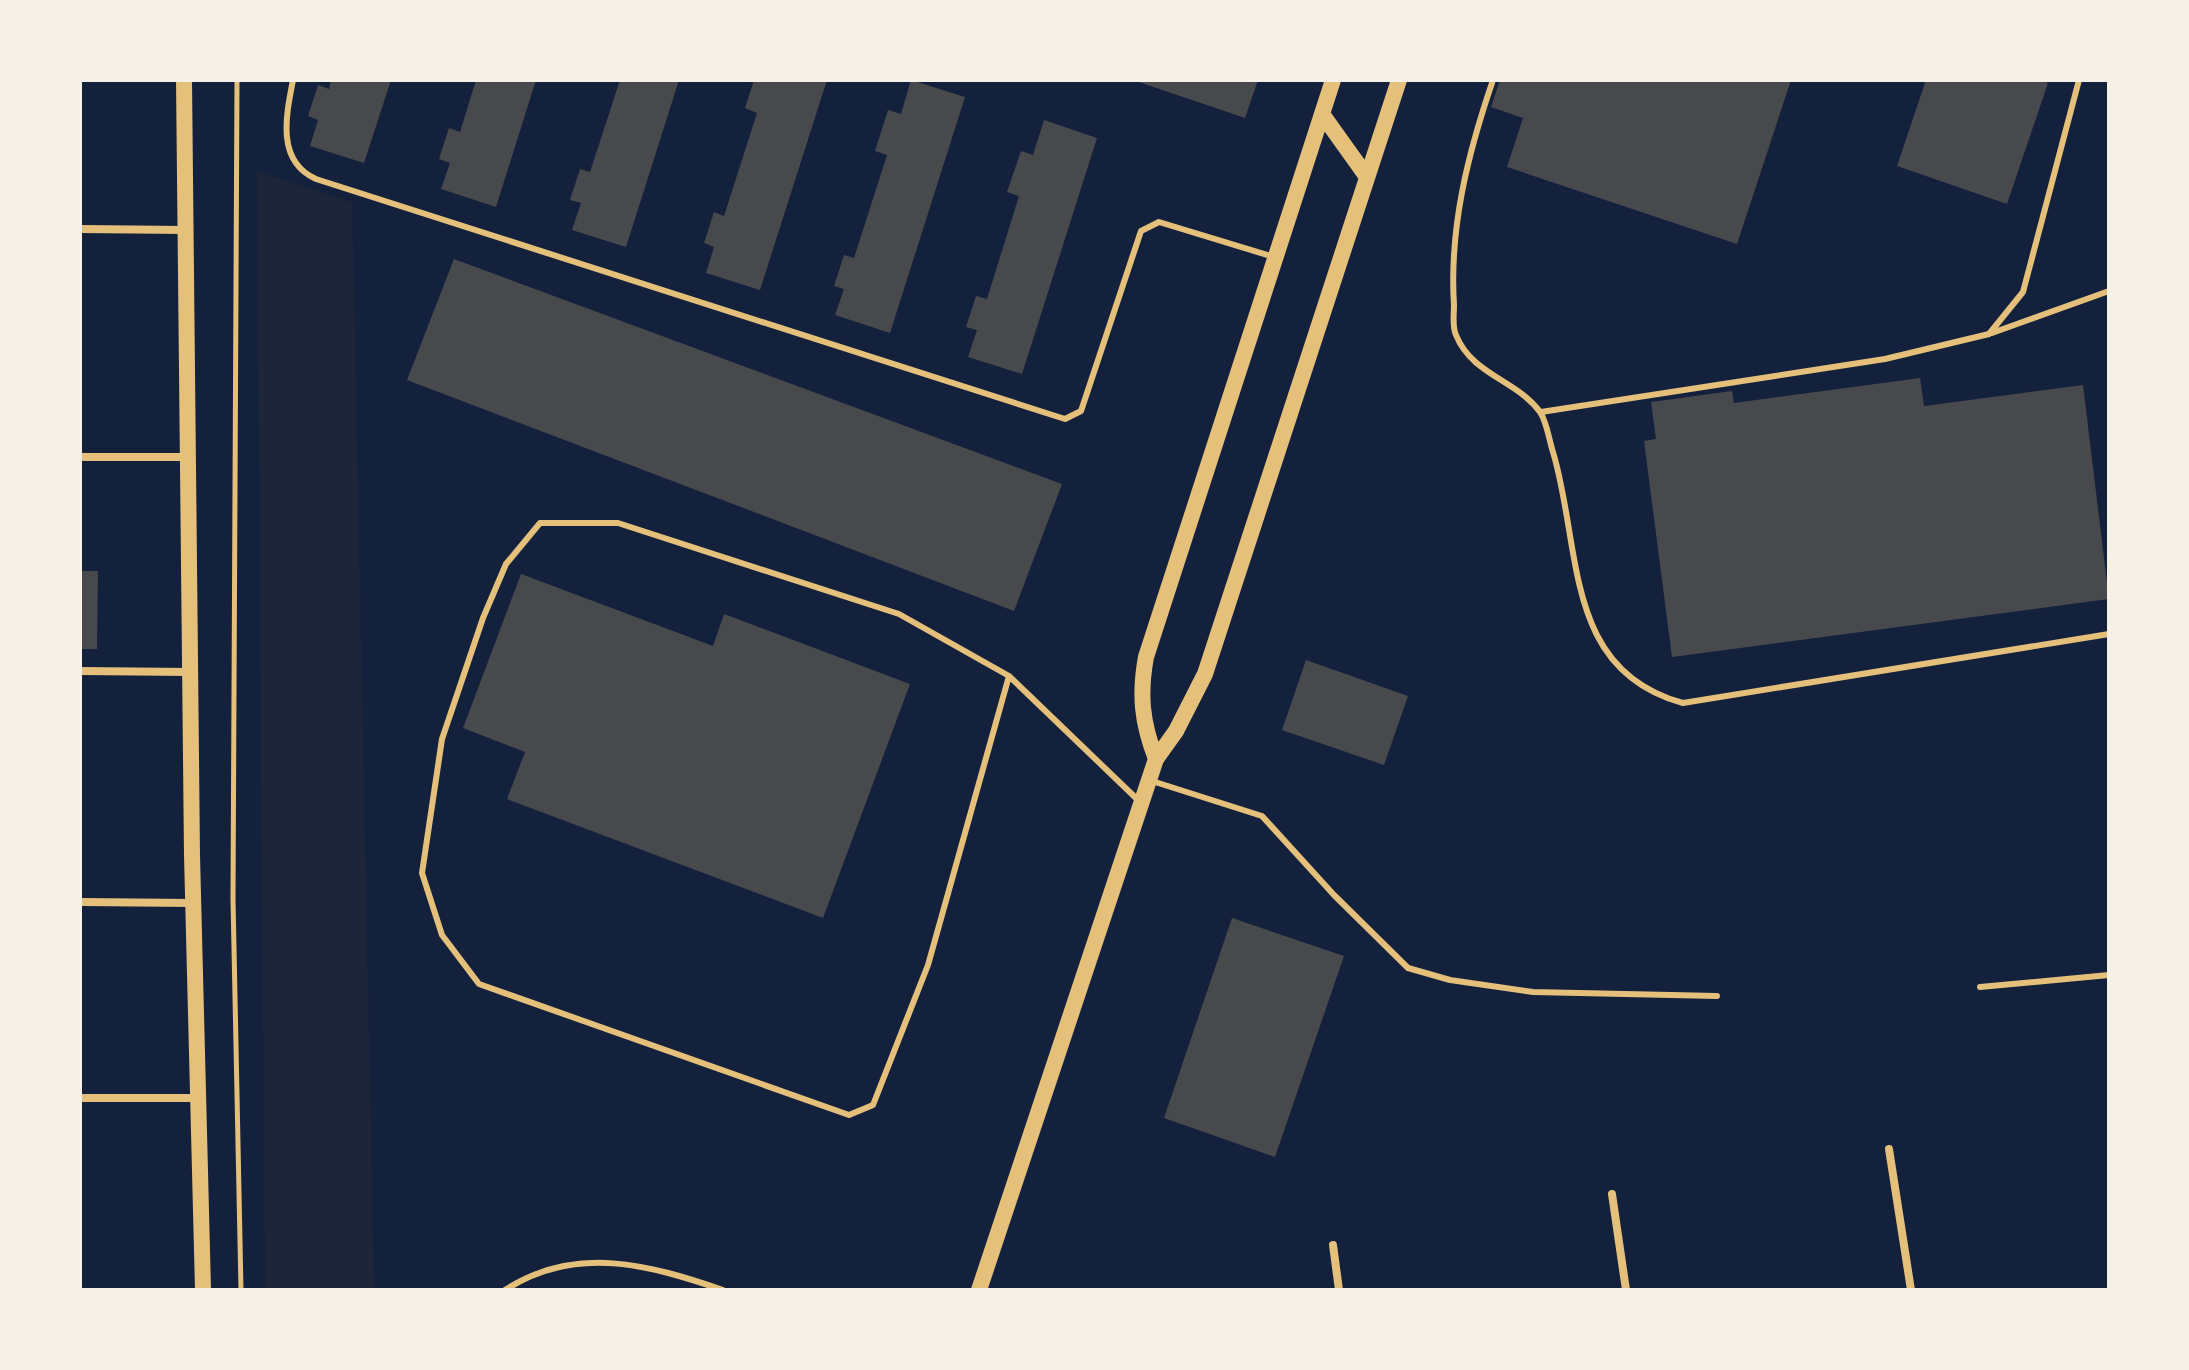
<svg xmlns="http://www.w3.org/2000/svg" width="2189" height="1370" font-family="'Public Sans',sans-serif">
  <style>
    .green { fill: #1d2539 }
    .building { fill: #48494c }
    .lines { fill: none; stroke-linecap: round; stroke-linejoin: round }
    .path { stroke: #e5c07b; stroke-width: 5 }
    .service { stroke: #e5c07b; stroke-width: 6 }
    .minor { stroke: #e5c07b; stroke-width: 8 }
    .secondary { stroke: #e5c07b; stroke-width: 16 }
  </style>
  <rect width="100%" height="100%" fill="#14213d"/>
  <path class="green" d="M257,171L352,202L374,1290H265Z"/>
  <path class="building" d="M331,80H391L364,163L310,146L318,120L308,116L318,85L329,89Z
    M476,80H536L496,207L441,189L450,163L439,159L449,128L460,132Z
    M620,80H679L626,247L572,230L581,203L570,200L580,169L590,172Z
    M754,80H827L760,290L706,273L714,247L704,243L714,212L724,216L757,113L745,108Z
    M911,80L965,97L890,333L835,315L844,289L834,286L844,255L854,258L887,155L875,151L888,110L901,114Z
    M1133,80H1258L1245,118Z
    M1500,80H1791L1737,244L1507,167L1523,118L1491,107Z
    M1926,80H2038L2048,83L2007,204L1897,166Z
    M1044,120L1097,138L1022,374L968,357L977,330L966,327L976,296L987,299L1019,196L1007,192L1021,151L1033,155Z
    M454,259L1062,484L1014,611L407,380Z
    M1920,378L1924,406L2083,385L2109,599L1672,657L1644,441L1656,439L1651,402L1732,391L1734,403Z
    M80,571H98L97,649H80Z
    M521,574L713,646L724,614L910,684L823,918L507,799L525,752L463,728Z
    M1306,660L1408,696L1384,765L1282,730Z
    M1232,918L1344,956L1275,1157L1164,1118Z"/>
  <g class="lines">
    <path class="path" d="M237,80L233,899L241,1290"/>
    <path class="service" d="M293,80C286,116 276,161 316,179L1065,419L1081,411L1141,231L1159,222L1274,257
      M1493,80C1468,153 1449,228 1454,305C1454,314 1452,327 1456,335C1472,375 1517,380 1540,412C1547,422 1549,440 1553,452C1582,549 1563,670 1683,703L2109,634
      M1992,333L2109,291
      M1541,412L1885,359L1989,334L2023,292L2079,80
      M1009,676L928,965L873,1105L849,1115L479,984L442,935L422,873L442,739L483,618L506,564L540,523H618L899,614L1009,676L1138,800
      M1152,781L1262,816L1334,895L1408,968L1450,980L1533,992L1717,996
      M1980,987L2109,975
      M505,1290C576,1244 650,1265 723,1290"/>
    <path class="minor" d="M80,229L186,230
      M80,457H187
      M80,671L189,672
      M80,902L193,903
      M80,1098H198
      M1889,1149L1911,1290
      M1612,1194L1626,1290
      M1333,1245L1339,1290"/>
    <path class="secondary" d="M184,80L192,855L203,1290
      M1322,114L1367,177
      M1156,759C1142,723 1139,695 1146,657L1333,80
      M979,1290L1156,759L1176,731L1205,674L1399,80"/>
  </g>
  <rect width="2189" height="1370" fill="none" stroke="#f6f1e7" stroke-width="164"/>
</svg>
